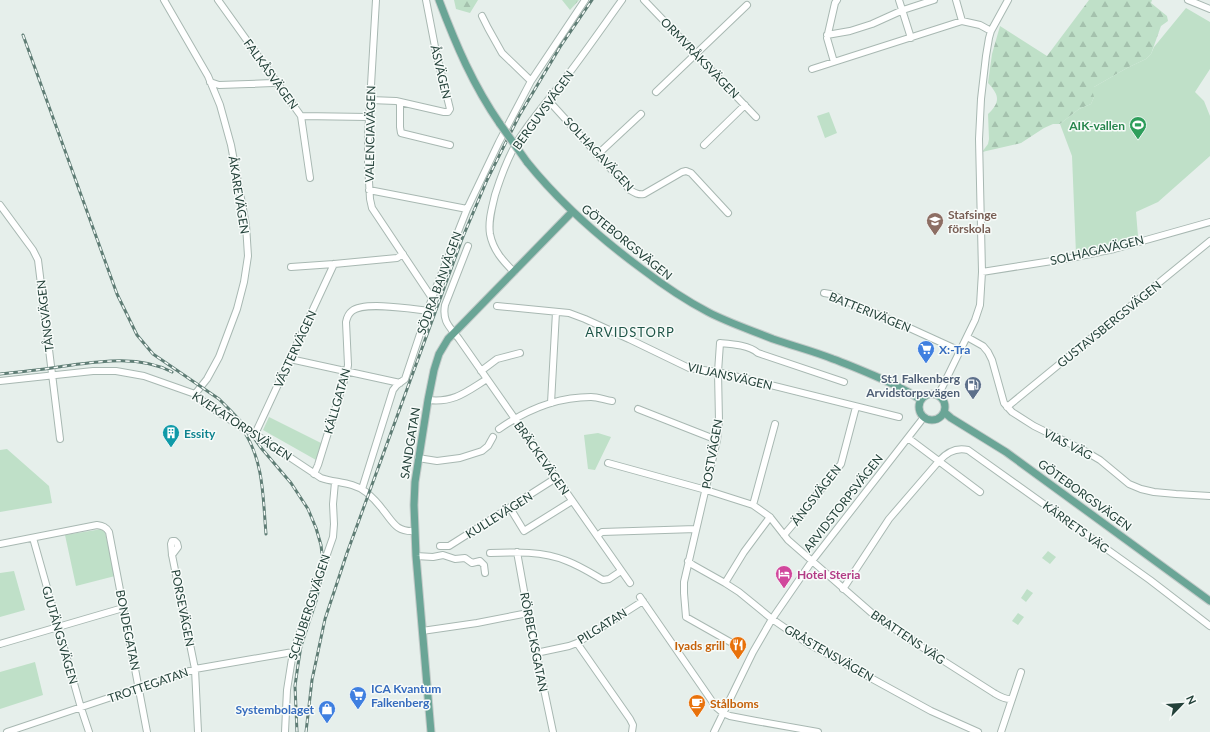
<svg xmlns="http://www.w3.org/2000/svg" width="1210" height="732" font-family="Lato,sans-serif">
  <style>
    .forest { fill: url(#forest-firs) }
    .park { fill: #bfe0c8 }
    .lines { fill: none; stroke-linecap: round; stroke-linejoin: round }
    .minor-casing { stroke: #a8b8b2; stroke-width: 8 }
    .major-casing { stroke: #c2cac8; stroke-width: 9 }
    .minor { stroke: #fff; stroke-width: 6 }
    .major { stroke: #6aa596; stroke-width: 7 }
    .rail-casing { stroke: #5f7d75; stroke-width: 3 }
    .rail { stroke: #f7fbf9; stroke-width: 1.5; stroke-dasharray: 4.5; stroke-linecap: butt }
    .major-bridge-casing { stroke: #c2cac8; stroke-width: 9; stroke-linecap: butt }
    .major-bridge { stroke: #6aa596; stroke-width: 7 }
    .labels { text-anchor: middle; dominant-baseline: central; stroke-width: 3; stroke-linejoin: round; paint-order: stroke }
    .street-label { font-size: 12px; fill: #24423a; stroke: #f7fbf9 }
    .leisure-label { font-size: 12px; font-weight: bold; fill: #27864d; stroke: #f7fbf9; text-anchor: end }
    .education-label { font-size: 12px; font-weight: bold; fill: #785e54; stroke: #f7fbf9; text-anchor: start }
    .shop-label { font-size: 12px; font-weight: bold; fill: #366cbe; stroke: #f7fbf9; text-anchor: start }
    .service-label { font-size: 12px; font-weight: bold; fill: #4e5e75; stroke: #f7fbf9; text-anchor: end }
    .culture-label { font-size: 12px; font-weight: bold; fill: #0d838f; stroke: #f7fbf9; text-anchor: start }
    .hotel-label { font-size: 12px; font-weight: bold; fill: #b23c85; stroke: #f7fbf9; text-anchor: start }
    .food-label { font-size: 12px; font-weight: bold; fill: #c56008; stroke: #f7fbf9; text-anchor: end }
    .neighbourhood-label { font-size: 13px; letter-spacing: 1px; fill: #1f5548; stroke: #f7fbf9 }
  </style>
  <defs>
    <pattern id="forest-firs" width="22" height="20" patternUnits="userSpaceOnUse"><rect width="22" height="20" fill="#bfe0c8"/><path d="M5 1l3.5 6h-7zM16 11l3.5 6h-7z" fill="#a4c1ad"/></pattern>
  </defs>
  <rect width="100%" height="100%" fill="#e6efeb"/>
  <path class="forest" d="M454,0H478L470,13L456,9Z
    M562,0H579L570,10Z
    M1089,0H1152L1151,3L1167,16L1168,21L1161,26L1151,54L1146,59L1127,68L1094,87V97L1091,104L1079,109L1060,124H1053L1044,128L1021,143L982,152L988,144L989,139L988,114C1000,102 1000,96 988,83L992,54L1000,26L1047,56Z"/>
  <path class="park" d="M1186,8L1210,22V69L1195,92L1204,101L1210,116V156L1158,202L1136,212L1138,236L1076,254L1072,156L1060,124L1079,109L1091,104L1094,97L1092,90L1094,87L1127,68L1146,59L1151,54L1154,47Z
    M829,112L837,133L825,138L817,116Z
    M269,417L323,444L316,460L263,430Z
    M598,433L611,437L595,470L588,469L584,435Z
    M7,449L49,486L52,503L0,512V450Z
    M102,529L105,532L115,576L76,586L65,535Z
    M1048,551L1056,557L1050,564L1042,558Z
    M14,571L25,610L0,617V573Z
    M1027,589L1033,593L1026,602L1021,598Z
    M1018,613L1024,617L1018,625L1012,621Z
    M35,662L43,695L0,709V672Z"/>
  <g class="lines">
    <defs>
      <path id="minor" d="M164,0L208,76L220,105L231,145L246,225L248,256L244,282L237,309L219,357L207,379L195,394
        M218,0L301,116L310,178
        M376,0L368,136V164L370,199L372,208L432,298
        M644,0L756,117
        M899,0L911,38
        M956,0L962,21
        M1188,0L1210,9
        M827,35L850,31L872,24L903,10L934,0
        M834,62L827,38L835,3L837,0
        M812,69L962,21L980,25L991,31
        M531,81L585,0
        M210,82L219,85L273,83L276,81
        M656,92L747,5
        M370,100L396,101L444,112H448L450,109L436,52L426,0
        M548,100L630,190C635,193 638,195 644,194L682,172L686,171L691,173L728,213
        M400,102V127L401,133L450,145
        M301,116L368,117
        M704,145L745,105
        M597,155L641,114
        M369,190L467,209
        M0,205L33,250L38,260L60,439
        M468,246L445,305C442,322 450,327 459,339L630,583
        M291,267L334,264L397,258L403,254
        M514,272C503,261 493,250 490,234C488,221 492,208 495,195C501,176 508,156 519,139C533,117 551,97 567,76C586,51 604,25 622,0
        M982,272L1071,258L1114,249L1210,222
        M824,293L830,294L839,298L903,325L960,351
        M497,306L569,313L585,319L629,339L689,368L718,372L899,417
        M967,337L983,346L988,352L992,360L1004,403L1012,412L1034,426L1083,450L1100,460L1129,484L1141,489L1154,492L1176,494L1210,496
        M290,359L400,383
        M481,371L497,359L520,353
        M0,381L93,371H116L144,376L195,394L206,404L241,427L255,434L321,478C336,483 353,482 366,492C372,497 378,503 383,510C393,522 396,532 414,531
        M938,396L975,320L980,305L982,272L979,139L981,99L986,56L989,38L991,31L1008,0
        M428,400C454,403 466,392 487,379
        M551,403L556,312
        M1007,407L1210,241
        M638,409L717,440
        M499,429C526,410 558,397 591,397C598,397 605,400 612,401
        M255,434L334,264
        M908,438L980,492
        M418,458L437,461L460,458L482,451L488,446L493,437
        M608,463L706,490L753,505L763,512L770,517L788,540L874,615L914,642L994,693C999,696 1005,700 1012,699
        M314,474L318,465L347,371L348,365L346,322C347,317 348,314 352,311C364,301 412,309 429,311
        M362,489L393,390L397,385L405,379L432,298L467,209L499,142L531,81L502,53L488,28L482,16
        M753,505L775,424
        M510,508L524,531L572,501
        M784,535L795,522L841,464L856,407
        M597,536L602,532L696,529
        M33,538L81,708L89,732
        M0,544L97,525C103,526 106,527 109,532L147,732
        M440,546H449L556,478
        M517,552L528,613L553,732
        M490,553C515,552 543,551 567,561C580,566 591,573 603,580L609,579L621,571
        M172,555L178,547L177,543L175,541H172L171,544L172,555L195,669L198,732
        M416,556L433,557L443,555L455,559L465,558L472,563L480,561L484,565L485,573
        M688,561L693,565L725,583L739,592L772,619L807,643L931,711L978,732
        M725,583L744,552L770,517
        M843,589L889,519L939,461C947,452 956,447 968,450L1150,580L1210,626
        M640,597L716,707L723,713L730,716L756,721L818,732
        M422,631L477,623L528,613
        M577,643L630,719L633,725L632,732
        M732,643L686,617L684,593V582L717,440L719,421L718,372L720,343C732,344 749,345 758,353L844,382
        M0,644L123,608
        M536,653L569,646L577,643L643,601
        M7,732L195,669L293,652
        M285,732L287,690L293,652L333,537L334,524L333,504L335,482
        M714,732L753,652L772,619L812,561L924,417
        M1001,732L1021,672"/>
      <path id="major" d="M439,0C456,45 473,85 500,124
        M527,162C560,203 600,238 642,269C663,285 685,300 708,312C729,323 751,330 773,339C793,346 813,351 833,359C847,364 861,370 875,376C891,383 907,390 921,400
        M919 407a13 13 0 1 1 26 0a13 13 0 1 1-26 0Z
        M944,412L951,418L1006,452L1210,601
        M431,732L416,556L414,505L415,482L428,400L434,370L439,354L448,339L572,212"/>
    </defs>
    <use href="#minor" class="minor-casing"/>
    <use href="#major" class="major-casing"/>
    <use href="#minor" class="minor"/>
    <use href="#major" class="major"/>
    <defs>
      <path id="rail" d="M23,35L117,294L137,335L153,354L219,399L231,411L246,427L262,449L291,483L308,509L316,528L321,545L323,563L321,579L316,601L301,646L298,665L295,686L297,732
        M0,374C19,372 39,370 58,367C96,362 137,354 172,372
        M245,433C264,463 263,500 266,534
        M306,732L312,680L325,619L347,553L462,239L487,180L519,116L560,47L592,0"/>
    </defs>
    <use href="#rail" class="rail-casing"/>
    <use href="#rail" class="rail"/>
    <defs>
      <path id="major-bridge" d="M500,124L527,162"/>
    </defs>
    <use href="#major-bridge" class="major-bridge-casing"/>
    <use href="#major-bridge" class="major-bridge"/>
  </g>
  <defs>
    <symbol id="stadium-pin" viewBox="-11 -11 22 30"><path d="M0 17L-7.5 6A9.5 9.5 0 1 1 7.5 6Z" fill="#2e9e5b" stroke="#f7fbf9"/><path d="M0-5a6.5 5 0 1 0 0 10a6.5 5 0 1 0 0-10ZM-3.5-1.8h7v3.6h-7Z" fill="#fff"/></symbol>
    <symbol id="school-pin" viewBox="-11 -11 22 30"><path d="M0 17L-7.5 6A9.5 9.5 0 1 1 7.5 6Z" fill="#8d6e63" stroke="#f7fbf9"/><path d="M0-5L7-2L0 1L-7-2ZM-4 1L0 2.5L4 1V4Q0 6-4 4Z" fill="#fff"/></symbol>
    <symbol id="supermarket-pin" viewBox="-11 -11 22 30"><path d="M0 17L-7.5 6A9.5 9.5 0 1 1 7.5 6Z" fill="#3f7fe0" stroke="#f7fbf9"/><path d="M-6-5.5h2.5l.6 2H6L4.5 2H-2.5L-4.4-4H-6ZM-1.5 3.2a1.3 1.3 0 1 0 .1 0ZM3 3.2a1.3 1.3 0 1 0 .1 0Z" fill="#fff"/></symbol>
    <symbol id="fuel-pin" viewBox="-11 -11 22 30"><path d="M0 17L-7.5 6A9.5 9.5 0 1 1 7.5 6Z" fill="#5c6f8a" stroke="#f7fbf9"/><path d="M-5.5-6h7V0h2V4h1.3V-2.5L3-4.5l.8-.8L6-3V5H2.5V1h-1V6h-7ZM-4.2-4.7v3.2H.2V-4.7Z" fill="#fff"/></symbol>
    <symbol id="building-pin" viewBox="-11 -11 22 30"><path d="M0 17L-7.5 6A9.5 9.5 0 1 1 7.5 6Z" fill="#0f9aa8" stroke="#f7fbf9"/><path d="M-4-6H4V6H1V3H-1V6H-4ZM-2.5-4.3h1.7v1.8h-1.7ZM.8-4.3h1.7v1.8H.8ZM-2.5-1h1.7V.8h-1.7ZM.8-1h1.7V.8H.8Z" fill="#fff"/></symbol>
    <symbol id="hotel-pin" viewBox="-11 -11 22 30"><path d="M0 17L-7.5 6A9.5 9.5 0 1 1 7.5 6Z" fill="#d1479c" stroke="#f7fbf9"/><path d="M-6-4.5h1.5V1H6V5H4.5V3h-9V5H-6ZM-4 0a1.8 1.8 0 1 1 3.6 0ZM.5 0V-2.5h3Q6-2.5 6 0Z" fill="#fff"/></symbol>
    <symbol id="restaurant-pin" viewBox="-11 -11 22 30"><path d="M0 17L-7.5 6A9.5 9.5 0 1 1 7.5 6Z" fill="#e8710a" stroke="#f7fbf9"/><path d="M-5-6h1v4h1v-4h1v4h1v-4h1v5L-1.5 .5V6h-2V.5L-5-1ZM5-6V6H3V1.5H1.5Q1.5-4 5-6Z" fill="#fff"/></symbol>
    <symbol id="cafe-pin" viewBox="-11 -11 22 30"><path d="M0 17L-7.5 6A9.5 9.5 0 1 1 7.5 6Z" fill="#e8710a" stroke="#f7fbf9"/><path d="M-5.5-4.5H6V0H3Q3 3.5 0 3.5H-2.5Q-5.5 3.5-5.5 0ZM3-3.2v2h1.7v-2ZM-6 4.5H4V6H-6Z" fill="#fff"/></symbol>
    <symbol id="shop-pin" viewBox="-11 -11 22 30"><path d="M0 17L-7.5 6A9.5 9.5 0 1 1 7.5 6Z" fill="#3f7fe0" stroke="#f7fbf9"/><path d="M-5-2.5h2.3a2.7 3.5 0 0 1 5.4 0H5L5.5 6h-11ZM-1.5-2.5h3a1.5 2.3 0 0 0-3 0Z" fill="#fff"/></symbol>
  </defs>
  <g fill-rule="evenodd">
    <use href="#stadium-pin" x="1128" y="115" width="20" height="27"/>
    <use href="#school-pin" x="925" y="211" width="20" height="27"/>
    <use href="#supermarket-pin" x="916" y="339" width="20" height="27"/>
    <use href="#fuel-pin" x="963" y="375" width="20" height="27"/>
    <use href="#building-pin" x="161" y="423" width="20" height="27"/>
    <use href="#hotel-pin" x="774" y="564" width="20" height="27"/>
    <use href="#restaurant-pin" x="728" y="635" width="20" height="27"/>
    <use href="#supermarket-pin" x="348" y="685" width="20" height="27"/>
    <use href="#cafe-pin" x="687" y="693" width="20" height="27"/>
    <use href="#shop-pin" x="317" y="699" width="20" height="27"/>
  </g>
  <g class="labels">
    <g class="street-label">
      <text transform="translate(700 58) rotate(46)">ORMVRÅKSVÄGEN</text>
      <text transform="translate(441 72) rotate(77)">ÅSVÄGEN</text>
      <text transform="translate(271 74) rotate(54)">FALKÅSVÄGEN</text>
      <text transform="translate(543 110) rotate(-54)">BERGUVSVÄGEN</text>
      <text transform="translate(370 134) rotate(-89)">VALENCIAVÄGEN</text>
      <text transform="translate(599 154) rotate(47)">SOLHAGAVÄGEN</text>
      <text transform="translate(239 195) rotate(81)">ÅKAREVÄGEN</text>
      <text transform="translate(627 242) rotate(39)">GÖTEBORGSVÄGEN</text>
      <text transform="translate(1097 250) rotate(-13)">SOLHAGAVÄGEN</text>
      <text transform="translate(439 283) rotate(-70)">SÖDRA BANVÄGEN</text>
      <text transform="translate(870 312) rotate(22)">BATTERIVÄGEN</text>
      <text transform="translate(45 316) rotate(-97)">TÅNGVÄGEN</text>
      <text transform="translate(1109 324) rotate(-39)">GUSTAVSBERGSVÄGEN</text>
      <text transform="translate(295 349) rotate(-65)">VÄSTERVÄGEN</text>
      <text transform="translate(730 376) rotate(13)">VILJANSVÄGEN</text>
      <text transform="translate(337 401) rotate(-74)">KÄLLGATAN</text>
      <text transform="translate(242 426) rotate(33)">KVEKATORPSVÄGEN</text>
      <text transform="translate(410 443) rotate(-81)">SANDGATAN</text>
      <text transform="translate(1068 444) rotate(27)">VIAS VÄG</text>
      <text transform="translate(712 454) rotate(-80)">POSTVÄGEN</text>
      <text transform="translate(542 458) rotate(55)">BRÄCKEVÄGEN</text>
      <text transform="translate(816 495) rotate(-52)">ÄNGSVÄGEN</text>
      <text transform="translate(1085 495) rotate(36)">GÖTEBORGSVÄGEN</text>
      <text transform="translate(843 503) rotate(-52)">ARVIDSTORPSVÄGEN</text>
      <text transform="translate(499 515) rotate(-32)">KULLEVÄGEN</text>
      <text transform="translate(1076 527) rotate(36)">KÄRRETS VÄG</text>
      <text transform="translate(309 607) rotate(-72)">SCHUBERGSVÄGEN</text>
      <text transform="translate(183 608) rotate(79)">PORSEVÄGEN</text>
      <text transform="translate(602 626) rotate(-32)">PILGATAN</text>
      <text transform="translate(128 630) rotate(79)">BONDEGATAN</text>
      <text transform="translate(60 635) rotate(74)">GJUTÄNGSVÄGEN</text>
      <text transform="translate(908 637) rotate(34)">BRATTENS VÄG</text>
      <text transform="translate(534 642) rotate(79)">RÖRBECKSGATAN</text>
      <text transform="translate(829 653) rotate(30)">GRÅSTENSVÄGEN</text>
      <text transform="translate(148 685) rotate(-19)">TROTTEGATAN</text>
    </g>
    <g class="leisure-label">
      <text x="1125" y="125">AIK-vallen</text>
    </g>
    <g class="education-label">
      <text x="948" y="214">Stafsinge<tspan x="948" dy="14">förskola</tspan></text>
    </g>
    <g class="shop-label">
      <text x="939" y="349">X:-Tra</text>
      <text x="371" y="688">ICA Kvantum<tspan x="371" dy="14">Falkenberg</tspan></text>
      <text x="314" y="709" text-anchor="end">Systembolaget</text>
    </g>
    <g class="service-label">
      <text x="960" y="378">St1 Falkenberg<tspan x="960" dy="14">Arvidstorpsvägen</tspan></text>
    </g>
    <g class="culture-label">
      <text x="184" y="433">Essity</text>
    </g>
    <g class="hotel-label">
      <text x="797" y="574">Hotel Steria</text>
    </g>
    <g class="food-label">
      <text x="725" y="645">Iyads grill</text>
      <text x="710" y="703" text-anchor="start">Stålboms</text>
    </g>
    <g class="neighbourhood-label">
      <text x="630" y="332">ARVIDSTORP</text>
    </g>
  </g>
  <g transform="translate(1182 704) rotate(65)" stroke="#f7fbf9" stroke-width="3" paint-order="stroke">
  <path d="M0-3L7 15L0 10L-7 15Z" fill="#24423a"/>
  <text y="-6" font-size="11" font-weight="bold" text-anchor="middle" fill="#24423a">N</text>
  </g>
</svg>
